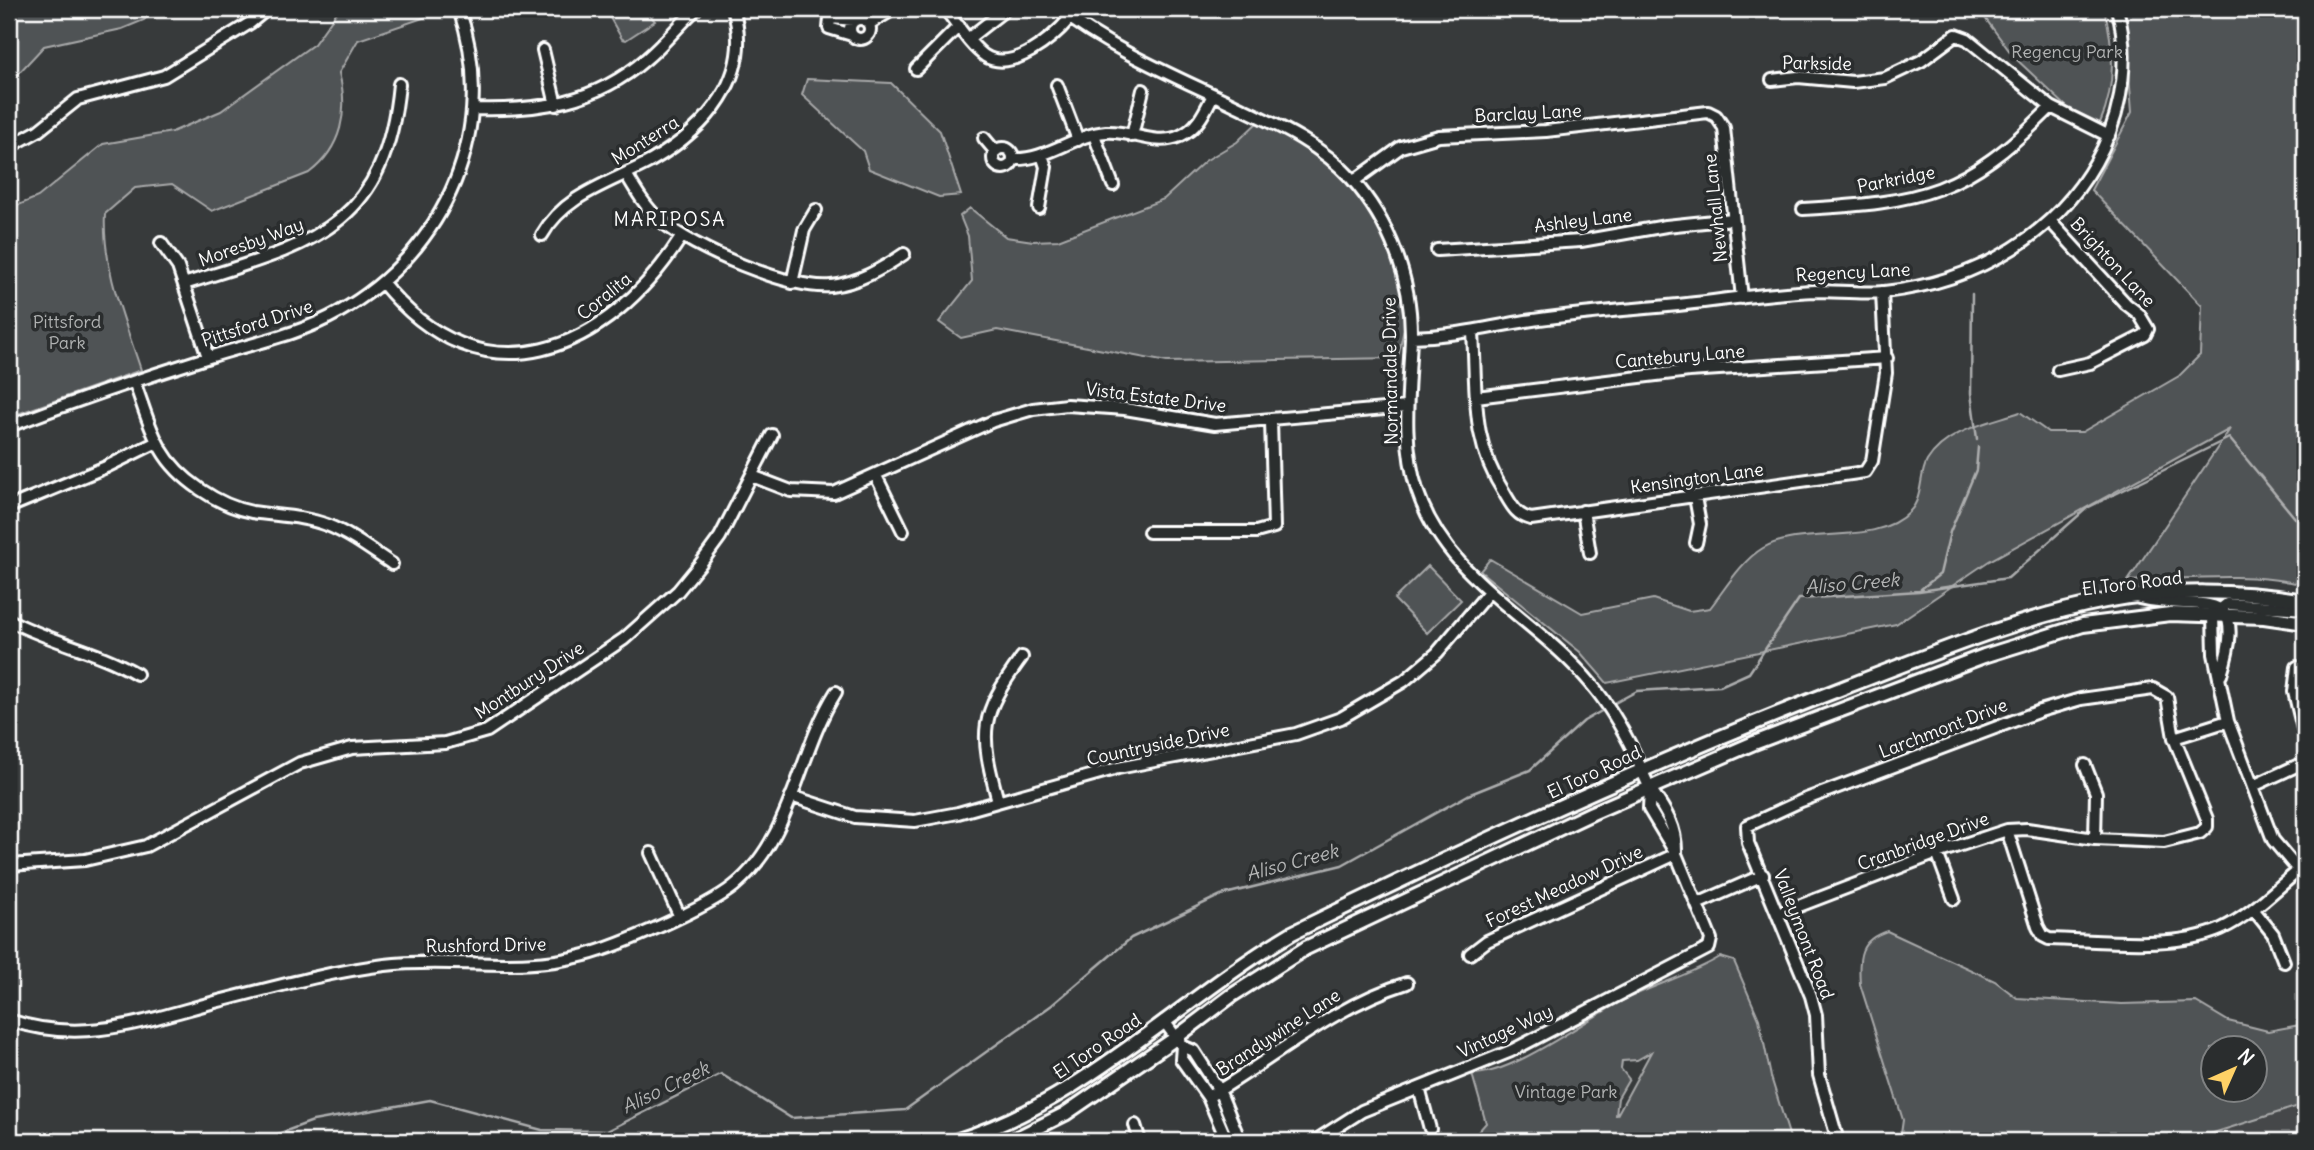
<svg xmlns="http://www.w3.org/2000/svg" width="2314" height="1150" font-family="Delius,sans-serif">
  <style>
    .built { fill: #444748 }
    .green { fill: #505354; stroke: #a8a9aa; stroke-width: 2; fill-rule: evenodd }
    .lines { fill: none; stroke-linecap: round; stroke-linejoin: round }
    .stream { stroke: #adaeaf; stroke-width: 2.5 }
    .minor-casing { stroke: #fff; stroke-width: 16 }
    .major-casing { stroke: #fff; stroke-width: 18 }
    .minor { stroke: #2a2d2e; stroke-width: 10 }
    .major { stroke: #2a2d2e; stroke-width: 12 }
    .labels { text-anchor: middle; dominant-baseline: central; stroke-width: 7; stroke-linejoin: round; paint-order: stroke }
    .park-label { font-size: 18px; fill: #b0b2b2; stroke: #2a2d2e }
    .street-label { font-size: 18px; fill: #fff; stroke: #2a2d2e }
    .neighbourhood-label { font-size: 19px; letter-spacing: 2px; fill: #fff; stroke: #2a2d2e }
    .water-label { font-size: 19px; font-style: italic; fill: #b4b5b5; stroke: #2a2d2e }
  </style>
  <rect width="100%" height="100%" fill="#373a3b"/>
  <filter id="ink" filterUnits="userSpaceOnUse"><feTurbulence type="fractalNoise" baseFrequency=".0143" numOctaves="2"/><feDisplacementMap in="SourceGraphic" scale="14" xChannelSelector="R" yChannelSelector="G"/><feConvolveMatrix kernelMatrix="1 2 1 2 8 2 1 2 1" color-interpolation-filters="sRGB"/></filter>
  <g filter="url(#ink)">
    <path class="built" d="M2305,1104V1141H2188Z"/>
    <path class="green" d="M9,9H156L144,20L122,29L44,46L17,75L9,78Z
      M339,9H429L432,15L358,40L339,73C349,111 342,148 309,173L212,211L172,184L135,188L105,214C102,267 125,321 141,370L9,417V209L38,197L103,144L172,132L221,111L314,44Z
      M605,9H645L655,21L626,40L622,39Z
      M1974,9H2104C2114,46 2116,87 2100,123L2068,108L2014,57L1982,14Z
      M2124,9H2305V585C2249,571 2185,579 2128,581L2230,429L1989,561L1896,624L1607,683L1580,652L1480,571L1490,559L1582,613L1653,599L1689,611L1710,608C1725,589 1741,561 1763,548C1805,524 1875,548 1910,511C1923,498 1919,475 1927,461C1946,430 1988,423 2020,412L2048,432H2082L2179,376L2200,355L2202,306L2091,190L2132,112Z
      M807,79L891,83L940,131L961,195L939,197L869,169L863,151L802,95Z
      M1262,118L1343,170L1388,234L1409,304L1398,358L1167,362L997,330L961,338L939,322L972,281L968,236L960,216L970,208L1006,237L1033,241L1058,240L1164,199L1205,161L1237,142Z
      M1428,566L1461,600L1427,633L1394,599Z
      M1887,931L1995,981L2017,998L2122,1004L2196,1002L2228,1021L2268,1031L2305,1024V1104L2188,1141H1900L1903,1120L1860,984C1858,957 1859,940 1887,931ZM2212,1048H2254V1090H2212Z
      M1720,957L1734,961L1759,1019L1771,1077L1791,1141H1470L1486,1123L1472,1074C1515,1074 1585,1019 1626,999C1657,984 1692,974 1720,957ZM1651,1052L1617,1115H1616L1618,1098L1629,1079L1621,1069L1622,1061L1637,1060Z"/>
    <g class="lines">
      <path class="stream" d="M1972,294L1971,393L1977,439
        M1921,589L1940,574L1950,532L1976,470L1978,447
        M1611,705L1637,691L1720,686L1749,673L1799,599L1919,591L2008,578L2087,508L2229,438L2295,518L2305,520
        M259,1141L313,1121L430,1100L542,1130L607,1131L721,1074L791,1118L905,1110L1052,1005L1131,938L1221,895L1342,865L1468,795L1530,770L1584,721L1605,709"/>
      <defs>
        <path id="minor" d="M945,9C957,23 969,45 985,56C1012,73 1053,38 1070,18
          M1058,9C1111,50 1177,77 1237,106C1277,125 1320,144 1351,178C1390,222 1412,279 1411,338C1409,389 1401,440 1417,490C1447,581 1535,616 1592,685C1609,705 1622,728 1634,752C1639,763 1644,777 1650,788C1665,810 1677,827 1676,854
          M850 29a10 10 0 1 1 20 0a10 10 0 1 1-20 0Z
          M869,24L894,9
          M852,35L829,28L830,18L856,20
          M969,38L1006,9
          M543,50L556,105
          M916,69L959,26
          M1772,80L1798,77L1853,82L1885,78L1921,61L1956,35L1967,39L2051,107L2109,136
          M1057,85L1078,140
          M473,109C538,111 596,103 646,59C664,44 679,25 696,9
          M1094,135L1113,185
          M1132,136L1143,90
          M984,138L995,151
          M9,147L38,131L78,99L164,76L250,23L267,9
          M993 158a10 10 0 1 1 20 0a10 10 0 1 1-20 0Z
          M1013,159C1046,161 1073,135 1106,132C1131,130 1155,147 1180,136C1198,128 1205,111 1213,95
          M626,174C636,191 646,208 661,221C692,248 790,290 831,286C858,283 882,269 904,254
          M1354,181L1401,147L1439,136L1546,131L1708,112L1716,116L1724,128L1742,298
          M1039,208L1046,167L1042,155
          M1803,209C1923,202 1964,195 2051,107
          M2050,221L2126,304L2139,314L2148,329L2145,335L2090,363L2058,370
          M542,235C565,194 611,183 651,161C706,129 754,76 733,9
          M161,243L178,267L208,357
          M1437,250L1581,241L1666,226L1733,219
          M382,282C482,406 608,353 682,236
          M792,283L804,230L816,210
          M184,284C307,245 385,232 399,84
          M1473,333C1477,394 1470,440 1505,494C1512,506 1517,516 1531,519L1865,472L1872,461L1886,373L1882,292
          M1411,337C1453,336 1485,328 1526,321C1576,313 1627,310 1678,305C1723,300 1769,293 1815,291C1838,291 1861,294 1884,292C1976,282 2062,234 2103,148C2123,107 2130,53 2117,9
          M135,384C143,405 149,429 161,449C178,479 219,506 252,512C278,516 303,516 327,525C350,534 371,550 392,564
          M1476,397L1689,371L1887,358
          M9,426C75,401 142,378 209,357C253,343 299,335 339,312C447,251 500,127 459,9
          M752,476L791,491L834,493L993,421L1033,409L1067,405L1125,409L1215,424L1407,407
          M876,476L903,531
          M1695,497L1700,524L1696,543
          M9,507L106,467L157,442
          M1583,511L1590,553
          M1149,532H1256L1274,527L1271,421
          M2139,598C2198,613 2251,579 2221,675
          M2305,609L2227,604L2213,615L2214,654L2228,721L2273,840L2305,878
          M9,620C50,642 96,650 137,674
          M2297,667L2294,692L2305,737
          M2174,738L2228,721
          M2085,765L2096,793L2095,839
          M2253,786L2305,762
          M791,796L855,817L915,821L958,813L1118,768L1296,734L1341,718L1404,681L1437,653L1488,593
          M998,801C979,731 979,716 1022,657
          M2007,830L2038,927L2043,936L2049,939C2101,940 2173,950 2221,929C2250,916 2274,891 2298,871
          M651,853L679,915
          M1937,853L1954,899
          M9,865L85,860L146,846L300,763L352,748L445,743L487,731L624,639L678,591L701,563L720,537L772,435
          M1697,904L1763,875
          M2253,909L2273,934L2284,962
          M1778,914L1937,853L2007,830L2027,829L2095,839L2164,842L2200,833L2207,827V819L2174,738L2167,697L2153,689L2081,699L2040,711L1801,801L1747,826L1748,843L1811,996L1816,1015L1819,1075L1836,1134
          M1470,954L1487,941L1676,854
          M9,1020C83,1045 143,1021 215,1002C271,988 327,972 385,965C452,957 519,973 585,955C619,946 707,908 734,886C793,838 797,754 836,692
          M1164,1021L1182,1046L1194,1051L1219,1090L1240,1141
          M1182,1046L1181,1059L1208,1097L1227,1141
          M1419,1088L1430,1129
          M1208,1097C1275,1058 1331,1007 1407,983
          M1135,1125L1140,1141
          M1315,1141L1362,1111L1511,1051L1709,948L1711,939L1676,854L1649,809L1650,787"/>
        <path id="major" d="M955,1141C1083,1102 1179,1000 1292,933C1474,844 1658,759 1848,686C1932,654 2016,618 2105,601C2169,589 2241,590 2305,601
          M1011,1141L1065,1114L1170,1042L1231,996L1306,948L1592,813L1754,743L1984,656L2083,625L2170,614L2264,617L2305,623"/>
      </defs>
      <use href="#minor" class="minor-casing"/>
      <use href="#major" class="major-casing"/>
      <use href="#minor" class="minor"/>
      <use href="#major" class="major"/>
    </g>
  </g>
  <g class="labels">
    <g class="park-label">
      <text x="2067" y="51">Regency Park</text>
      <text x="67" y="321">Pittsford<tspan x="67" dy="21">Park</tspan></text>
      <text x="1566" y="1091">Vintage Park</text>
    </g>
    <g class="street-label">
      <text transform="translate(1817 63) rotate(1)">Parkside</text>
      <text transform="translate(1528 113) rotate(-3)">Barclay Lane</text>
      <text transform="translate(645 140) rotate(-32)">Monterra</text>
      <text transform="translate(1896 179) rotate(-11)">Parkridge</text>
      <text transform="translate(1715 208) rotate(-96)">Newhall Lane</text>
      <text transform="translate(1583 220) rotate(-7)">Ashley Lane</text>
      <text transform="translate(251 242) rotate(-20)">Moresby Way</text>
      <text transform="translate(2113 262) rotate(47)">Brighton Lane</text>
      <text transform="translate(1853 272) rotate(-3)">Regency Lane</text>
      <text transform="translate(604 296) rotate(-39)">Coralita</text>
      <text transform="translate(257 323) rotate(-18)">Pittsford Drive</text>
      <text transform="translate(1680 356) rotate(-5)">Cantebury Lane</text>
      <text transform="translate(1390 371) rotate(-91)">Normandale Drive</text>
      <text transform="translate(1156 397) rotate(7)">Vista Estate Drive</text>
      <text transform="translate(1697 478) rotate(-8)">Kensington Lane</text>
      <text transform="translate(2132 583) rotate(-7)">El Toro Road</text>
      <text transform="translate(529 680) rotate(-33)">Montbury Drive</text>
      <text transform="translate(1943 728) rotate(-21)">Larchmont Drive</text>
      <text transform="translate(1158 744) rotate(-12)">Countryside Drive</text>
      <text transform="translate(1594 772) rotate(-25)">El Toro Road</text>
      <text transform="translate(1923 841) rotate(-20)">Cranbridge Drive</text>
      <text transform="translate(1564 886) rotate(-25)">Forest Meadow Drive</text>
      <text transform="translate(1804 934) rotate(69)">Valleymont Road</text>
      <text transform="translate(486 945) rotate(-1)">Rushford Drive</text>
      <text transform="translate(1505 1031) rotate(-25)">Vintage Way</text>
      <text transform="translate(1278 1032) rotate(-33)">Brandywine Lane</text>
      <text transform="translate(1097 1046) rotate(-34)">El Toro Road</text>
    </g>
    <g class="neighbourhood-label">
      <text x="670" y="219">MARIPOSA</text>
    </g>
    <g class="water-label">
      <text transform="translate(1852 583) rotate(-5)">Aliso Creek</text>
      <text transform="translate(1292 862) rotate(-15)">Aliso Creek</text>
      <text transform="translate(665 1087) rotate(-26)">Aliso Creek</text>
    </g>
  </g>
  <rect width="2314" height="1150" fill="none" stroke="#2a2d2e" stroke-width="35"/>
  <rect x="18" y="18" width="2279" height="1115" fill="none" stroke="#fff" stroke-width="2.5" filter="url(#ink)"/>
  <g transform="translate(2234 1069) rotate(45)"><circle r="33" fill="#2a2d2e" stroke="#7f8182" stroke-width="2"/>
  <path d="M0-5L12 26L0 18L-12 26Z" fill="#ffd166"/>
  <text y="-10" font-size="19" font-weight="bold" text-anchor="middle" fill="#ffffff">N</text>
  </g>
</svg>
